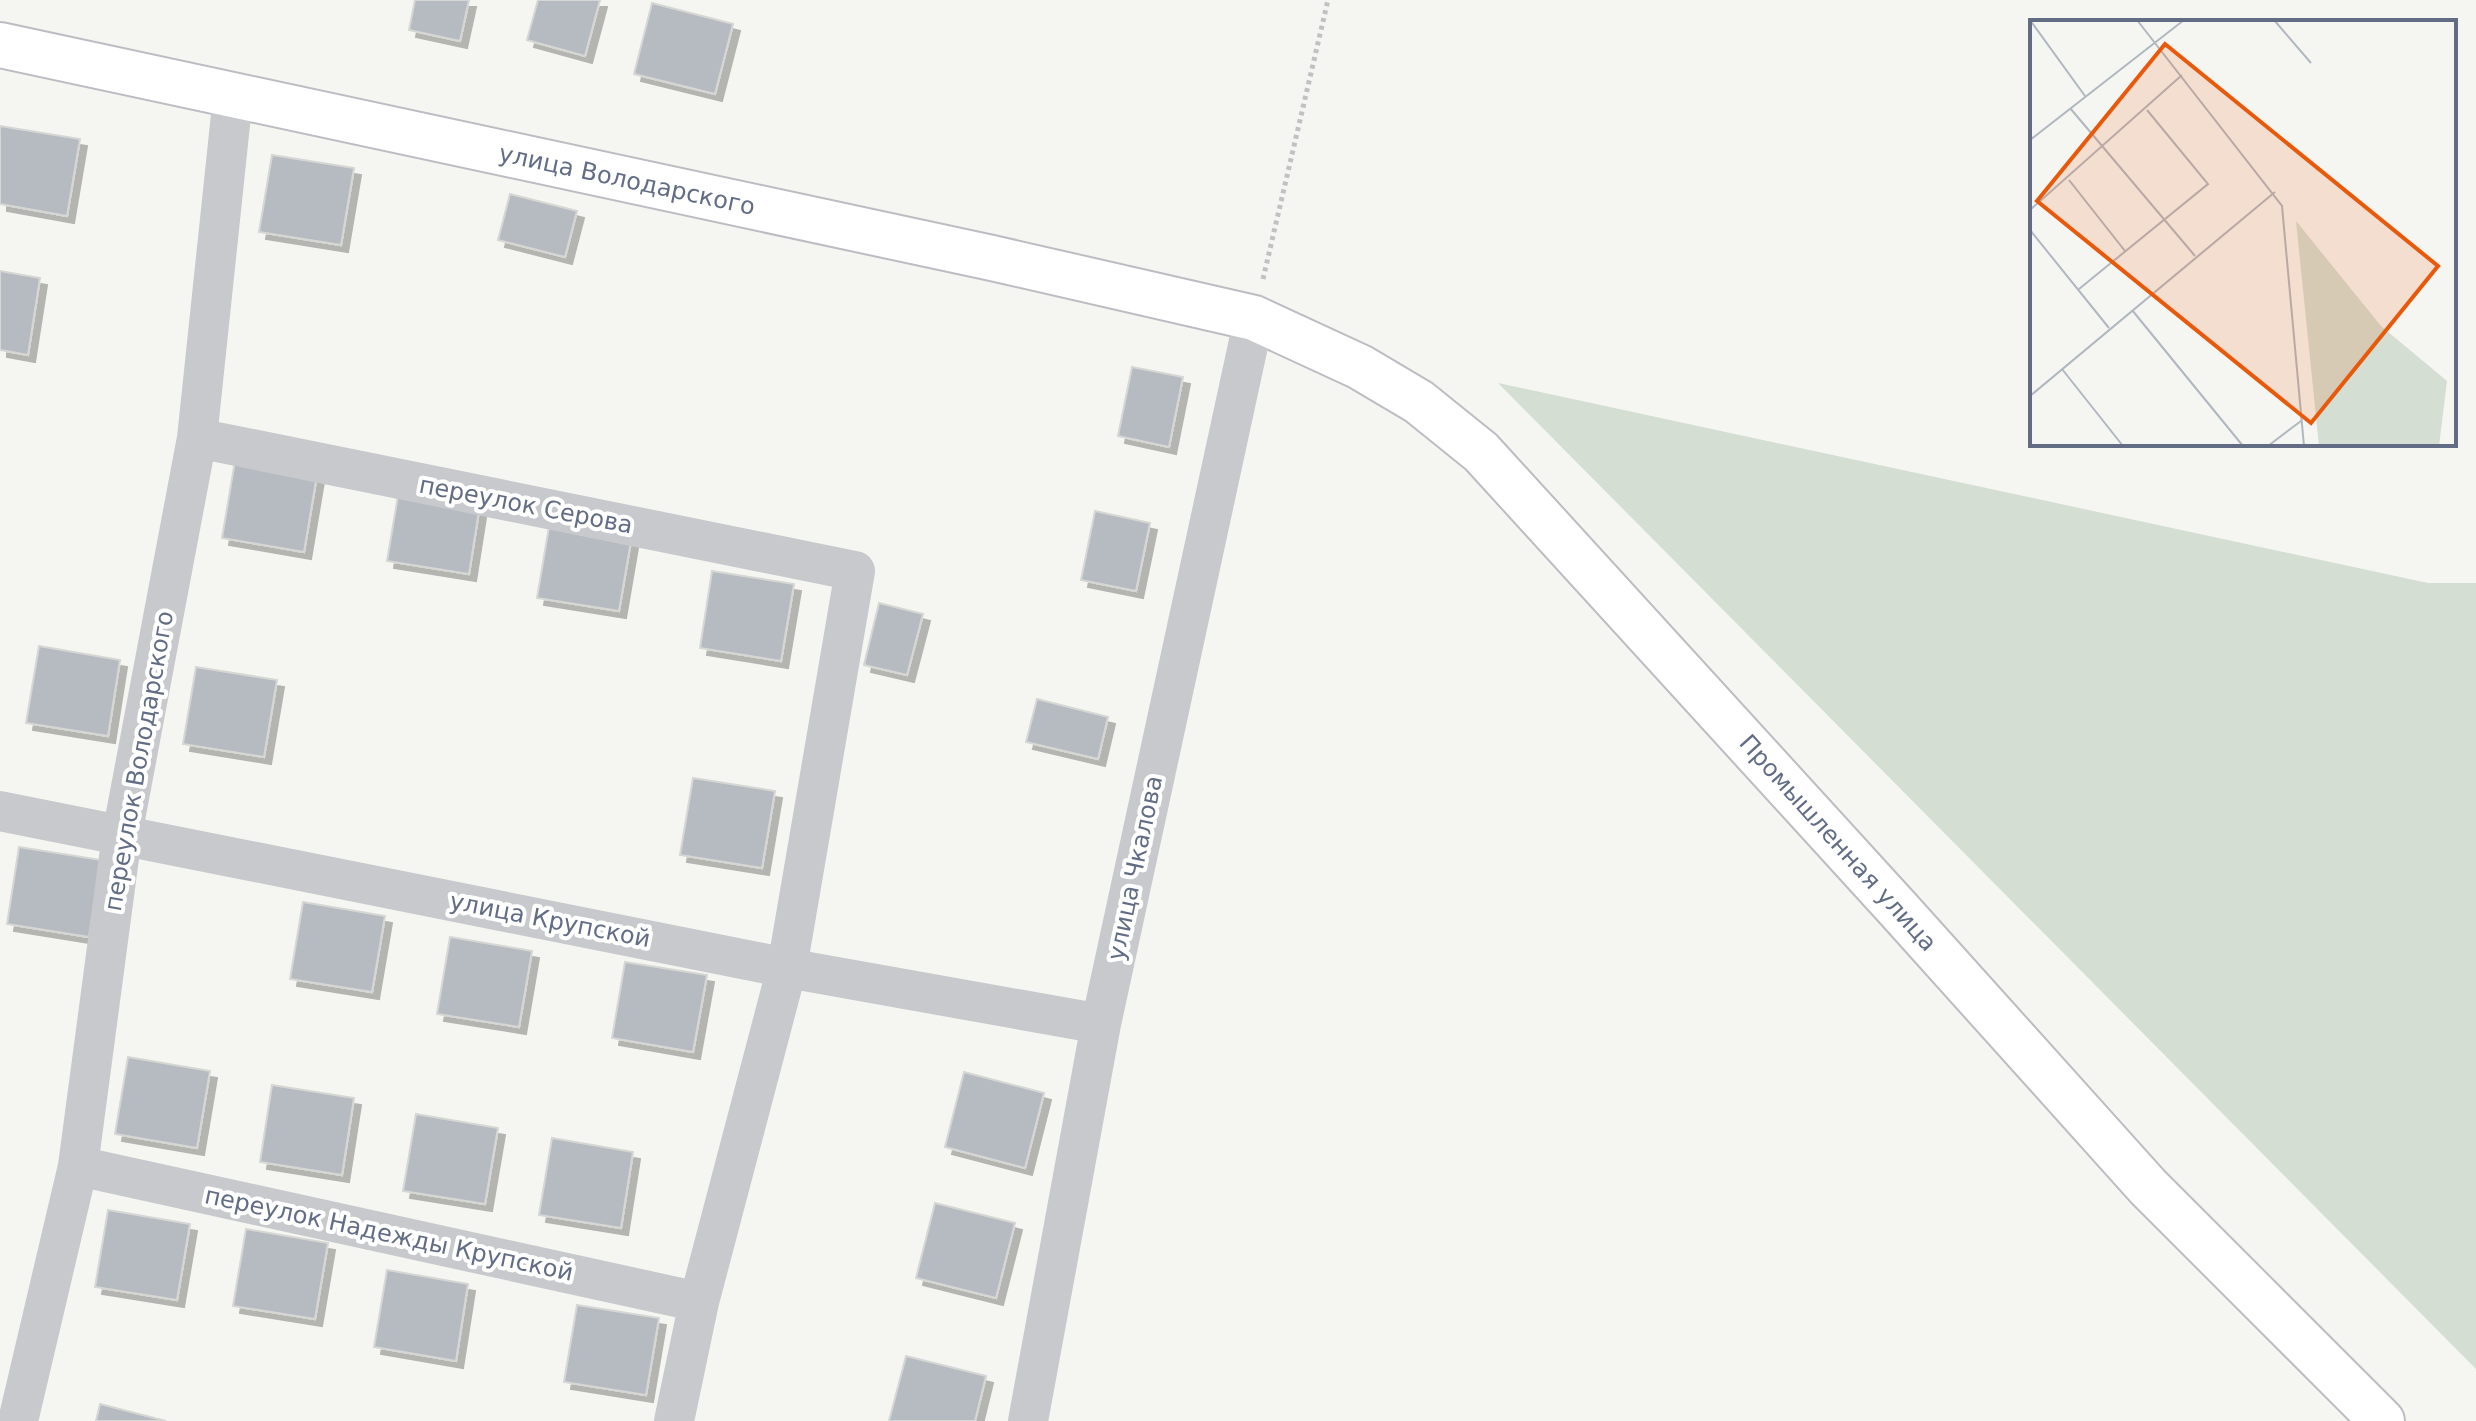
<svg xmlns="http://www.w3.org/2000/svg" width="2476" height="1421" font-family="'DejaVu Sans',sans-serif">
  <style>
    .green { fill: #d4ded2 }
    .building { fill: #b6bbc1; stroke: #d6d7d4; stroke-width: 2; filter: url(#shadow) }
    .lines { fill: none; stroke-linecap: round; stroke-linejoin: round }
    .major-casing { stroke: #bbbdc2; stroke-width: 48 }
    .path { stroke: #c0c1c3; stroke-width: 5; stroke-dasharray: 4 4; stroke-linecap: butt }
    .minor { stroke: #c7c9cd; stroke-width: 40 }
    .major { stroke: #fff; stroke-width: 44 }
    .labels { text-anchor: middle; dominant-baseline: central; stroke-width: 8; stroke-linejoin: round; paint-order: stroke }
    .street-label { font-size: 24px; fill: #626d85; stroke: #fff }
    .inset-road { fill: none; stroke: #b1b7c0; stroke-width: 2 }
    .view { fill: #e8590c; fill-opacity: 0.15; stroke: #e8590c; stroke-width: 4 }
    .inset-edge { fill: none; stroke: #626d85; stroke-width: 4 }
  </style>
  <defs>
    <filter id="shadow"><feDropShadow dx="7" dy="7" stdDeviation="0" flood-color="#0004"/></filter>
  </defs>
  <rect width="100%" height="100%" fill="#f5f6f1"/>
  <path class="green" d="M1498,383L2428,583H2476V1369Z"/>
  <path class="building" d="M415,0H469L460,41L409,30Z
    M538,0H600L585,56L527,40Z
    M652,3L733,24L715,94L634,74Z
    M0,126L80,139L67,216L0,204Z
    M272,155L354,168L341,245L259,232Z
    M510,194L577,211L565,257L498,240Z
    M0,271L40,278L28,355L0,350Z
    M1132,367L1183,377L1169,447L1118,436Z
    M235,461L317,475L304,552L222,538Z
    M400,484L481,498L469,574L387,561Z
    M1095,511L1150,523L1136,591L1081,580Z
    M550,521L632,535L619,611L537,598Z
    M712,571L794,584L781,661L700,648Z
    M879,603L923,614L907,675L864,665Z
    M39,646L120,660L108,736L26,723Z
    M196,667L277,680L264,757L183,744Z
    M1037,699L1108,717L1098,759L1026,742Z
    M693,778L775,791L762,868L680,855Z
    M19,847L101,860L89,937L7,924Z
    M303,902L385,916L372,992L290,979Z
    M450,937L532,951L519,1027L437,1014Z
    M625,962L707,975L693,1052L612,1038Z
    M128,1057L210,1071L197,1148L115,1134Z
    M964,1072L1044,1093L1025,1168L945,1147Z
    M272,1085L354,1098L342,1175L260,1162Z
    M416,1114L498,1128L485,1204L403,1191Z
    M552,1138L633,1152L621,1228L539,1215Z
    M935,1203L1015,1223L996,1298L916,1278Z
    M108,1210L190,1224L177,1300L95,1287Z
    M246,1229L328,1243L315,1319L233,1306Z
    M387,1270L468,1284L456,1361L374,1347Z
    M577,1305L659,1318L646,1395L564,1382Z
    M906,1356L986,1376L975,1421H889Z
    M100,1404L166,1421H96Z"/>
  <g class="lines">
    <defs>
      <path id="major" d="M0,45L992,258L1254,318L1360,367L1419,402L1481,452L1899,910L2148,1187L2382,1421"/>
    </defs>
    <use href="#major" class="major-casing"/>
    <path class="path" d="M1263,279L1328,0"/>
    <path class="minor" d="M197,438L855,571L787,968L699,1302L674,1421
      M0,811L787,968L1101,1024
      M78,1166L699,1302
      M18,1421L78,1166L122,835L197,438L233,96
      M1028,1421L1101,1024L1254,318"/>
    <use href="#major" class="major"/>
  </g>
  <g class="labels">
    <g class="street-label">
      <text transform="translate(627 180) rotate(12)">улица Володарского</text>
      <text transform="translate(526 505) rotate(11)">переулок Серова</text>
      <text transform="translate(139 761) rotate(-80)">переулок Володарского</text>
      <text transform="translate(1838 843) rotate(48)">Промышленная улица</text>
      <text transform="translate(1135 868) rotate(-78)">улица Чкалова</text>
      <text transform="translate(550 920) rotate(11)">улица Крупской</text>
      <text transform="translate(389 1234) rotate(12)">переулок Надежды Крупской</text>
    </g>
  </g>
  <g transform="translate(2030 20)">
    <rect width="426" height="426" fill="#f5f6f1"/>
    <path d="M266,201L351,306L417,361L409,426H289Z" fill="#d4ded2"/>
    <path class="inset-road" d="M0,0L55,76M107,0L252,186L274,426M244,0L281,43M40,88L165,236M0,120L154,0M39,160L95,231M0,190L152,55M0,210L79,308M49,269L178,164L117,90M102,290L213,426M32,349L93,426M0,376L245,172M238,426L271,401"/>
    <path class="view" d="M135,24L408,246L281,403L7,181Z"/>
    <rect width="426" height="426" class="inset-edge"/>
  </g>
</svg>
